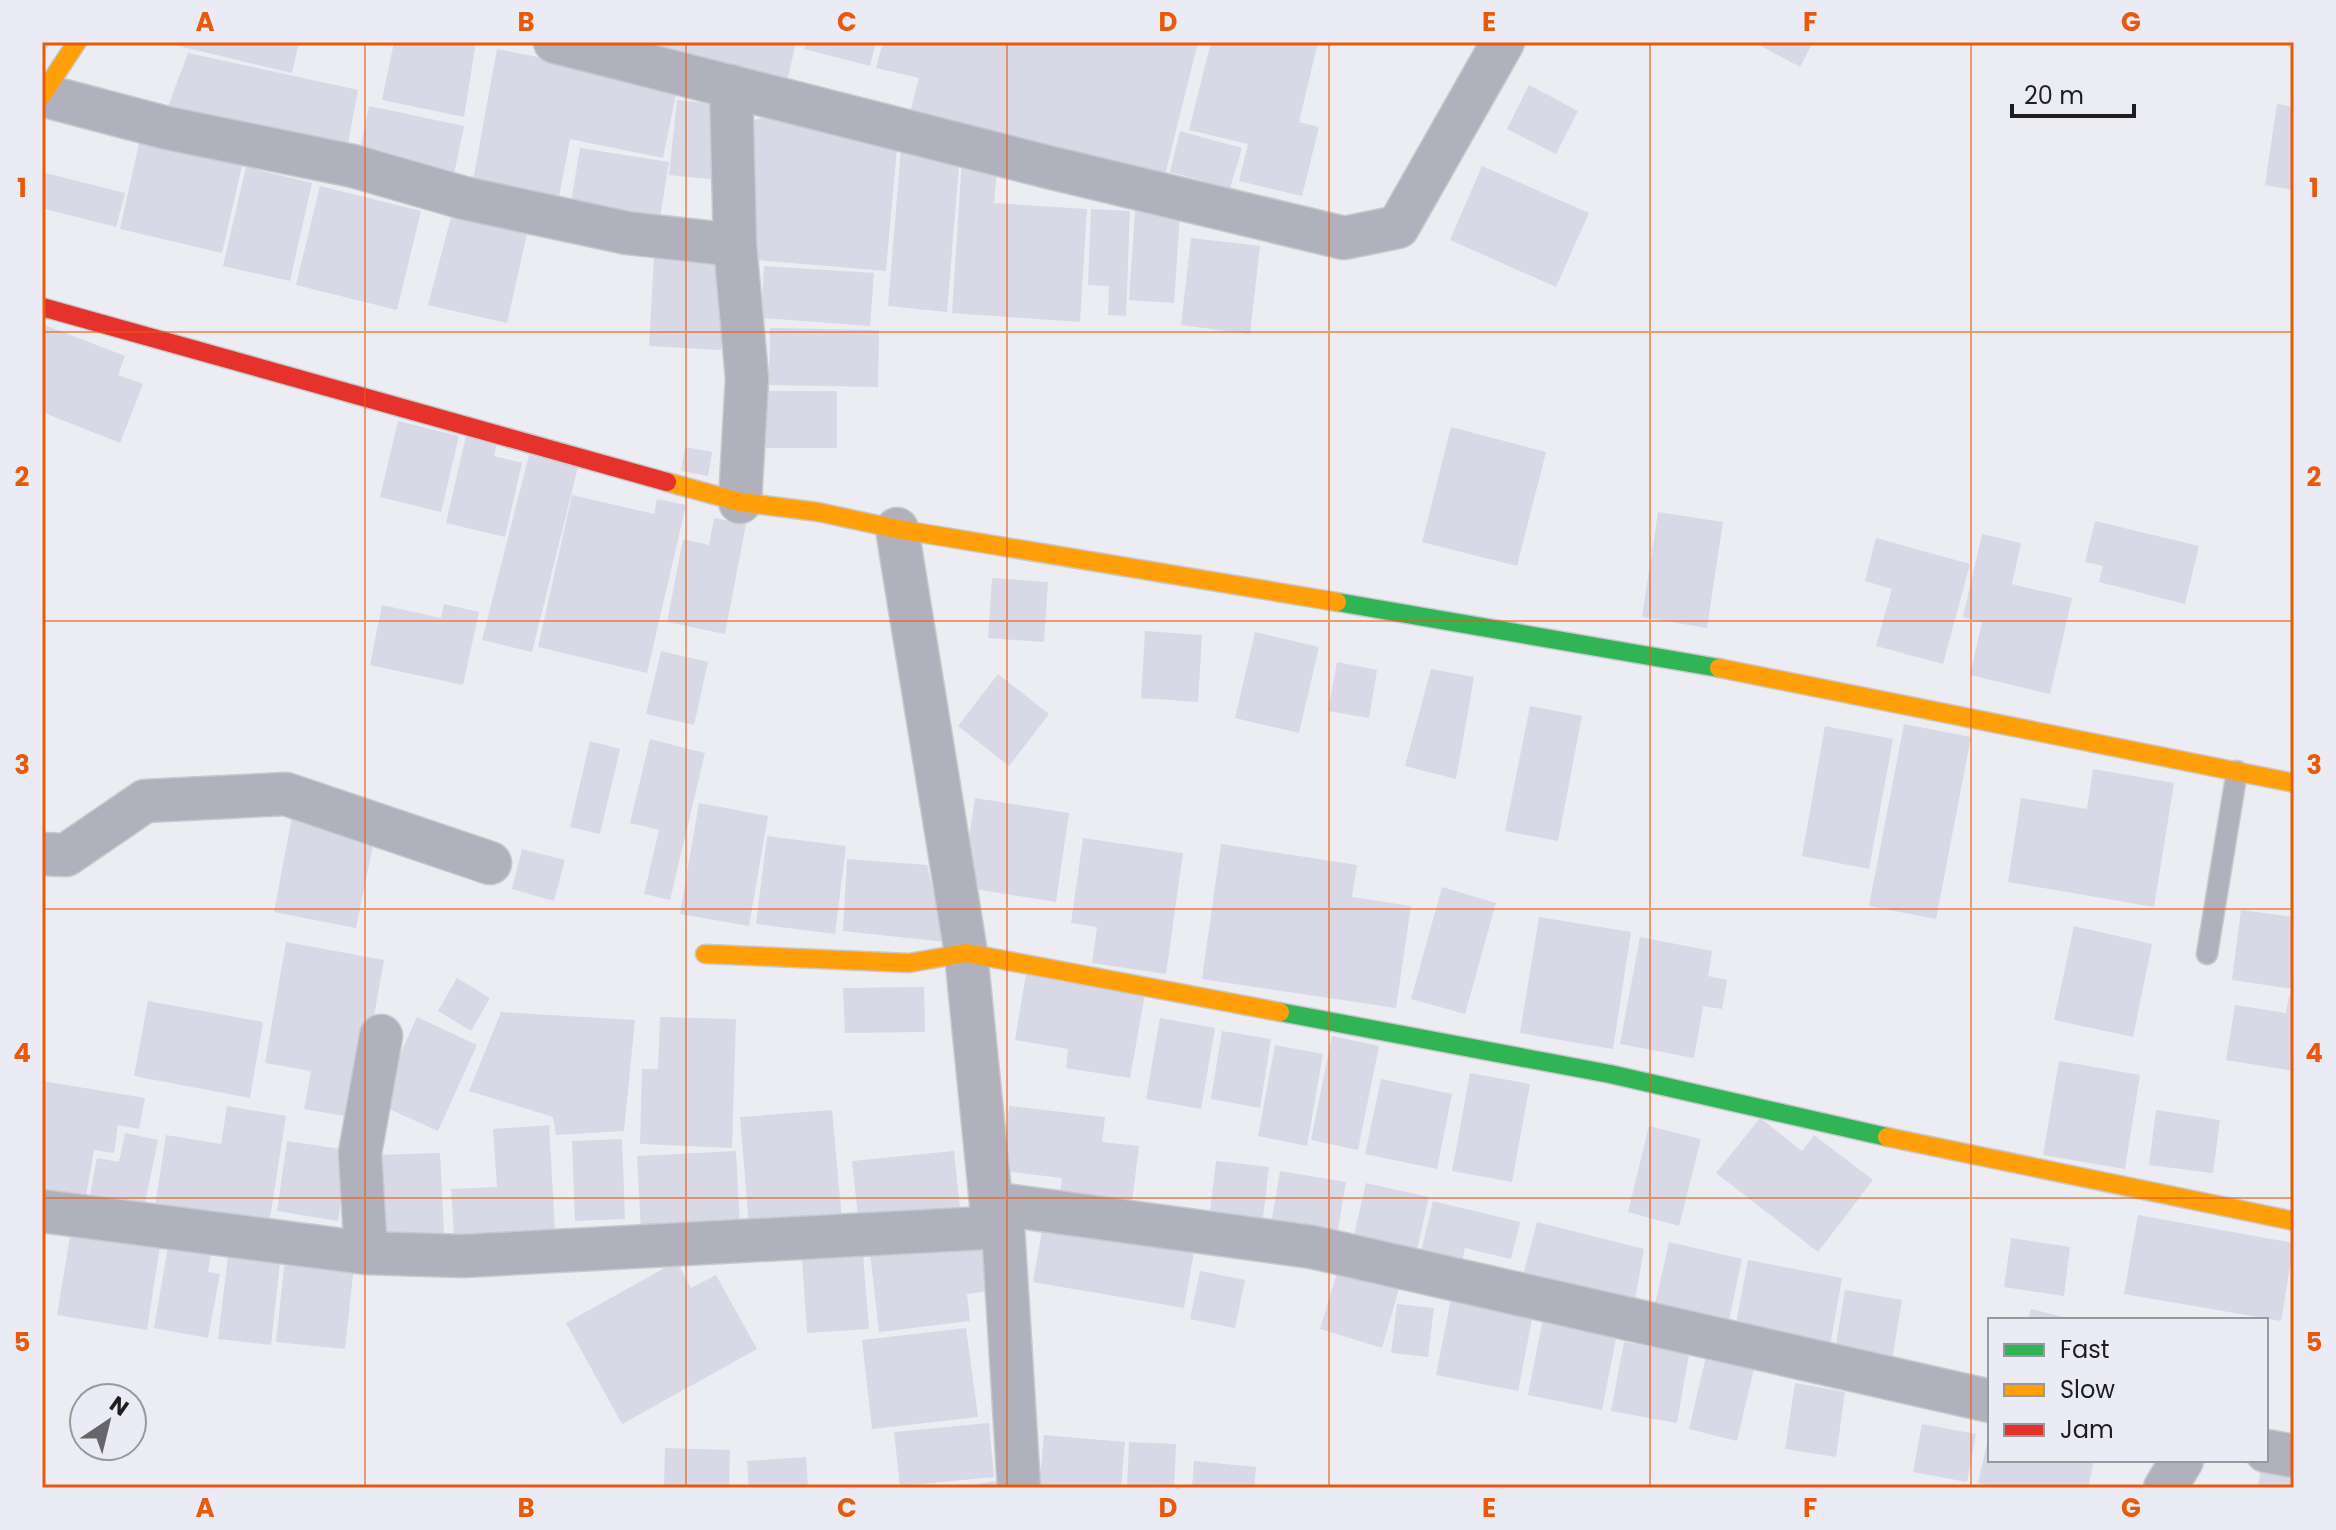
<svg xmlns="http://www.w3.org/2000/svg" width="2336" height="1530" font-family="Poppins,sans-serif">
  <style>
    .building { fill: #d8d8e7 }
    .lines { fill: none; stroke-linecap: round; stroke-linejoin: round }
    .lane-casing { stroke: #c8c9cc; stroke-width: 23 }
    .street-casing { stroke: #c8c9cc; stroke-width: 45 }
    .fast-casing { stroke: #c8c9cc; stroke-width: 21 }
    .slow-casing { stroke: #c8c9cc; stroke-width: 21 }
    .jam-casing { stroke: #c8c9cc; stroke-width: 21 }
    .lane { stroke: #b0b1bc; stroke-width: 20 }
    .street { stroke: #b0b1bc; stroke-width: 42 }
    .fast { stroke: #30b455; stroke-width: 18 }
    .slow { stroke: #ff9f0a; stroke-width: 18 }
    .jam { stroke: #e5322d; stroke-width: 18 }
    .grid { fill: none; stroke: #e8590c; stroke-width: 2; stroke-opacity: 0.55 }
    .neatline { fill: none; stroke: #e8590c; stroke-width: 3 }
    .grid-label { font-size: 26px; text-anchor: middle; font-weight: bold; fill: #e8590c }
  </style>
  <rect width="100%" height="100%" fill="#ecedf2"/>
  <path class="building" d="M162,42H299L292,73Z
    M394,42H476L464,117L382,100Z
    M612,42H796L786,86Z
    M806,42H876L870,66L804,49Z
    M883,42H1198L1163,183L909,117L919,78L876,68Z
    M1211,42H1318L1299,122L1319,127L1302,196L1239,181L1248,144L1189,130Z
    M1754,42H1813L1800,67Z
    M497,49L678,84L663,158L570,139L558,203L472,186Z
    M188,53L358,90L346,155L164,117Z
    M1529,85L1578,111L1556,154L1507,129Z
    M677,100L727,105L719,180L669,175Z
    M2277,104L2294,107V190L2265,185Z
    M369,106L464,126L453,179L358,159Z
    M774,113L898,136L886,271L745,259L743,125Z
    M1180,131L1242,148L1230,188L1170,172Z
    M141,134L244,157L222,253L120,229Z
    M580,148L669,162L660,218L571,202Z
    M901,149L960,154L947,312L888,306Z
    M962,157L998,160L994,203L1087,209L1080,322L952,313Z
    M1482,166L1589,213L1556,287L1450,240Z
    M246,167L312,183L290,281L223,266Z
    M42,172L125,193L116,227L42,208Z
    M320,186L421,211L397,310L296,285Z
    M1091,209L1130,211L1126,316L1108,315L1109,286L1088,285Z
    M1135,211L1180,215L1174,303L1129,300Z
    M451,217L527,234L507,323L428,305Z
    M1191,238L1260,246L1250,334L1181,325Z
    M654,257L726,262L721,350L649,346Z
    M764,266L874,273L870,326L761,318Z
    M42,324L125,356L118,375L143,384L120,443L42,412Z
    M770,328L879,330L878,387L769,385Z
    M765,391H837V448H766Z
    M398,421L459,436L441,512L380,497Z
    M1451,427L1546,452L1517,566L1422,542Z
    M466,436L497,443L494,456L522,463L505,537L446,523Z
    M685,447L712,452L708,476L681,471Z
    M529,455L578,467L532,652L482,640Z
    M572,495L654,514L657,499L686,505L647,673L538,647Z
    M1658,512L1723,522L1707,628L1642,617Z
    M714,518L746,524L725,634L667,622L683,539L709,545Z
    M2095,521L2199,546L2185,604L2099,582L2103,566L2085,562Z
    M1982,534L2021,543L2012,584L2072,598L2050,694L1970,675L1982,622L1963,617Z
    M1876,538L1970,564L1943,664L1876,646L1892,589L1865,581Z
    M992,578L1048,582L1044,642L988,638Z
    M444,604L479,612L463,685L370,665L382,605L441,618Z
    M1145,631L1202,635L1198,702L1141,698Z
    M1255,632L1319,647L1299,733L1235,718Z
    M661,651L708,662L694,725L646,714Z
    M1337,662L1377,670L1369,718L1328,711Z
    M1431,669L1474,677L1456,779L1405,766Z
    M998,674L1049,714L1009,766L958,726Z
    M1530,706L1582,716L1558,841L1505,831Z
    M1904,724L1971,737L1936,919L1869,906Z
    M1825,726L1893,739L1869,869L1802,856Z
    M650,739L705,753L670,900L644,894L659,830L630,823Z
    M590,741L620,749L600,834L570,827Z
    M2093,769L2174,783L2154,907L2008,882L2021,798L2087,809Z
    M975,798L1069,813L1056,902L962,887Z
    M699,803L768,816L749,926L680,914Z
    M292,817L375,835L356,928L274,912Z
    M767,836L846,846L835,934L756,924Z
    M1083,838L1183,853L1166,974L1092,963L1097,927L1071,923Z
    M1221,844L1357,865L1352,897L1411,906L1396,1008L1202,979Z
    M522,849L565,860L554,901L512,889Z
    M847,859L927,865L946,942L843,931Z
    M1442,887L1496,903L1465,1014L1411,999Z
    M2241,910L2294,917V989L2232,980Z
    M1539,917L1631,932L1613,1049L1520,1033Z
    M2074,926L2152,944L2133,1037L2054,1020Z
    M1640,937L1712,951L1708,976L1727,980L1722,1009L1703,1006L1694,1058L1620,1044Z
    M286,942L384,960L356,1118L304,1109L311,1071L265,1063Z
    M1026,974L1145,994L1130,1078L1066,1068L1068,1049L1015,1040Z
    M457,978L490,998L471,1031L438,1011Z
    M924,987L925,1032L845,1033L843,988Z
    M2289,995L2294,996V1071L2226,1060L2235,1005L2286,1013Z
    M148,1001L263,1022L250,1098L134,1076Z
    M501,1012L635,1020L624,1131L556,1135L553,1117L469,1091Z
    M417,1017L477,1045L438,1131L378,1104Z
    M660,1017L736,1019L732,1148L640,1144L642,1069H658Z
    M1160,1018L1215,1028L1201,1109L1146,1099Z
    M1222,1031L1271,1039L1260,1108L1211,1099Z
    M1332,1036L1379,1046L1358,1150L1311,1140Z
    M1275,1045L1323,1054L1307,1146L1258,1136Z
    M2059,1061L2140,1075L2125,1169L2043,1155Z
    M1470,1073L1530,1084L1512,1182L1452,1171Z
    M1381,1079L1452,1094L1437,1169L1365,1154Z
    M42,1081L145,1098L139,1129L118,1125L114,1153L94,1150L84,1208L42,1200Z
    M227,1106L286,1116L268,1231L154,1212L166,1135L221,1144Z
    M1009,1106L1105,1117L1102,1142L1139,1146L1131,1211L1059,1203L1062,1178L1003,1171Z
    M832,1110L842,1220L749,1226L740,1117Z
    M2156,1110L2220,1120L2213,1173L2149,1165Z
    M1760,1118L1802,1151L1814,1135L1873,1180L1818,1252L1716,1173Z
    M549,1125L555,1230L454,1235L451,1189L497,1187L493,1129Z
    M1649,1126L1701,1139L1679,1226L1628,1212Z
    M125,1133L158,1140L143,1213L89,1201L97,1158L119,1162Z
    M622,1139L625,1219L575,1221L572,1141Z
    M287,1141L348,1150L338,1221L277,1211Z
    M736,1151L740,1227L641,1232L637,1156Z
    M954,1151L961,1218L859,1227L852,1161Z
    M440,1153L444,1233L381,1236L377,1155Z
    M1216,1161L1269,1167L1262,1226L1209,1220Z
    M1280,1171L1346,1182L1337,1236L1271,1225Z
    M1366,1183L1429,1197L1416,1254L1353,1239Z
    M1433,1201L1520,1222L1511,1259L1465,1248L1460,1271L1419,1261Z
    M2138,1215L2294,1243L2281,1321L2124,1294Z
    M1044,1220L1195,1246L1184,1308L1033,1282Z
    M1537,1222L1644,1249L1634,1305L1521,1283Z
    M72,1225L161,1240L147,1330L57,1315Z
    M170,1234L213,1242L208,1272L220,1274L208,1338L154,1328Z
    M2011,1238L2070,1247L2064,1296L2004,1287Z
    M983,1240L989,1291L967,1294L970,1321L879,1332L870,1253Z
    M1669,1242L1742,1259L1727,1330L1653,1313Z
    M229,1248L281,1254L271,1345L218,1339Z
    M863,1254L869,1329L807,1333L802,1258Z
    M285,1258L354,1266L345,1349L276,1342Z
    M1748,1260L1842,1278L1829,1352L1734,1334Z
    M677,1261L691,1288L716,1275L757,1349L622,1424L566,1323Z
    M1340,1263L1401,1282L1382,1348L1320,1329Z
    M1200,1271L1245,1280L1235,1328L1190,1319Z
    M1845,1290L1902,1300L1892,1360L1835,1350Z
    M1451,1299L1533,1315L1518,1391L1436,1375Z
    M1397,1304L1434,1308L1428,1357L1391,1353Z
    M2031,1309L2072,1319L2071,1320H2028Z
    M1543,1318L1617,1334L1602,1410L1528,1395Z
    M966,1328L978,1417L872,1429L862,1340Z
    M1624,1342L1689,1354L1677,1423L1611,1411Z
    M1707,1352L1755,1364L1737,1441L1689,1429Z
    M1795,1383L1845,1392L1836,1457L1785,1449Z
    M989,1423L994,1477L900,1486L894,1432Z
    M1922,1424L1976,1434L1967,1482L1913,1472Z
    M1044,1435L1125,1442L1121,1488H1039Z
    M1989,1435L1990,1460H2094L2088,1488H2001L1978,1483Z
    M1129,1442L1176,1444L1174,1488H1127Z
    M665,1448L730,1450L729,1488H664Z
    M806,1457L808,1488H749L747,1461Z
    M1194,1461L1256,1467L1254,1488H1192Z
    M2262,1463L2294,1468V1488H2258Z
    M996,1481L997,1488H963V1486Z"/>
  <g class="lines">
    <defs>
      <path id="lane" d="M2207,954L2237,771"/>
      <path id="street" d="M555,42L1048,167L1344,238L1398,227L1503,42
        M731,86L735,245L747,378L740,502
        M42,95L167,128L353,166L464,198L627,233L735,245
        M897,529L966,953L991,1203L1003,1227L1019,1488
        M42,854L66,855L145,801L286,794L490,863
        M991,1203L1312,1247L1990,1401
        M42,1211L366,1253L463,1256L1003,1227
        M366,1253L360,1153L381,1036
        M2266,1451L2294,1456
        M2165,1488L2182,1460"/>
      <path id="fast" d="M1337,602L1719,668
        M1280,1012L1610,1074L1887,1137"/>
      <path id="slow" d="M42,95L77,42
        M667,482L740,502L818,512L897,529L1337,602
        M1719,668L2294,783
        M705,954L909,963L966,953L1280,1012
        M1887,1137L2294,1221"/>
      <path id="jam" d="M42,307L667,482"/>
    </defs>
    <use href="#lane" class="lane-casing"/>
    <use href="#street" class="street-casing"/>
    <use href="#fast" class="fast-casing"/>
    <use href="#slow" class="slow-casing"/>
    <use href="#jam" class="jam-casing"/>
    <use href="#lane" class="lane"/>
    <use href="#street" class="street"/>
    <use href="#fast" class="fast"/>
    <use href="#slow" class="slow"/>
    <use href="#jam" class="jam"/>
  </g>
  <path class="grid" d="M365,42V1488M686,42V1488M1007,42V1488M1329,42V1488M1650,42V1488M1971,42V1488M42,332H2294M42,621H2294M42,909H2294M42,1198H2294"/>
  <rect width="2336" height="1530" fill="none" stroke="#eaebf4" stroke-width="88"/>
  <rect x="1988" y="1318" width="280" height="144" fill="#eaebf4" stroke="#9899a0" stroke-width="2"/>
  <rect x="2004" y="1344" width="40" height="12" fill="#30b455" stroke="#9899a0" stroke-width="2"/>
  <text x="2060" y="1358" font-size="24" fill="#1e1e21">Fast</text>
  <rect x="2004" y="1384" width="40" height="12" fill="#ff9f0a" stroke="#9899a0" stroke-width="2"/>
  <text x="2060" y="1398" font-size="24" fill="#1e1e21">Slow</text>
  <rect x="2004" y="1424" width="40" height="12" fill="#e5322d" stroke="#9899a0" stroke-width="2"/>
  <text x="2060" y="1438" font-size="24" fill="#1e1e21">Jam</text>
  <g transform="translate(108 1422) rotate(35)"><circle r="38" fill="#eaebf4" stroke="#9899a0" stroke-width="2"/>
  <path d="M0-6L14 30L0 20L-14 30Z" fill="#66666a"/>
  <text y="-12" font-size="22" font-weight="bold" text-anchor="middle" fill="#1e1e21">N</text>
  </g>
  <path d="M2012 104v12h122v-12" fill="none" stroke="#1e1e21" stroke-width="4"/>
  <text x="2024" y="104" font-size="24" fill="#1e1e21" stroke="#eaebf4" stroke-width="6" paint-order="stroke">20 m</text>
  <rect x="44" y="44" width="2248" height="1442" class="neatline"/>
  <g class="grid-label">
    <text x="205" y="31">A</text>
    <text x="526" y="31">B</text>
    <text x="847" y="31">C</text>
    <text x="1168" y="31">D</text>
    <text x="1489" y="31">E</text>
    <text x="1810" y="31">F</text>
    <text x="2131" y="31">G</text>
    <text x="22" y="197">1</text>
    <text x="2314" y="197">1</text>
    <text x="22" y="486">2</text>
    <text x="2314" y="486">2</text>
    <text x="22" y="774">3</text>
    <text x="2314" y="774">3</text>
    <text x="22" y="1062">4</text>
    <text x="2314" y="1062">4</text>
    <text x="22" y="1351">5</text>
    <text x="2314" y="1351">5</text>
    <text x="205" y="1517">A</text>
    <text x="526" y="1517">B</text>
    <text x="847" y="1517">C</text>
    <text x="1168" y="1517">D</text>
    <text x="1489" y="1517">E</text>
    <text x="1810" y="1517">F</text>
    <text x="2131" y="1517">G</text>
  </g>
</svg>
